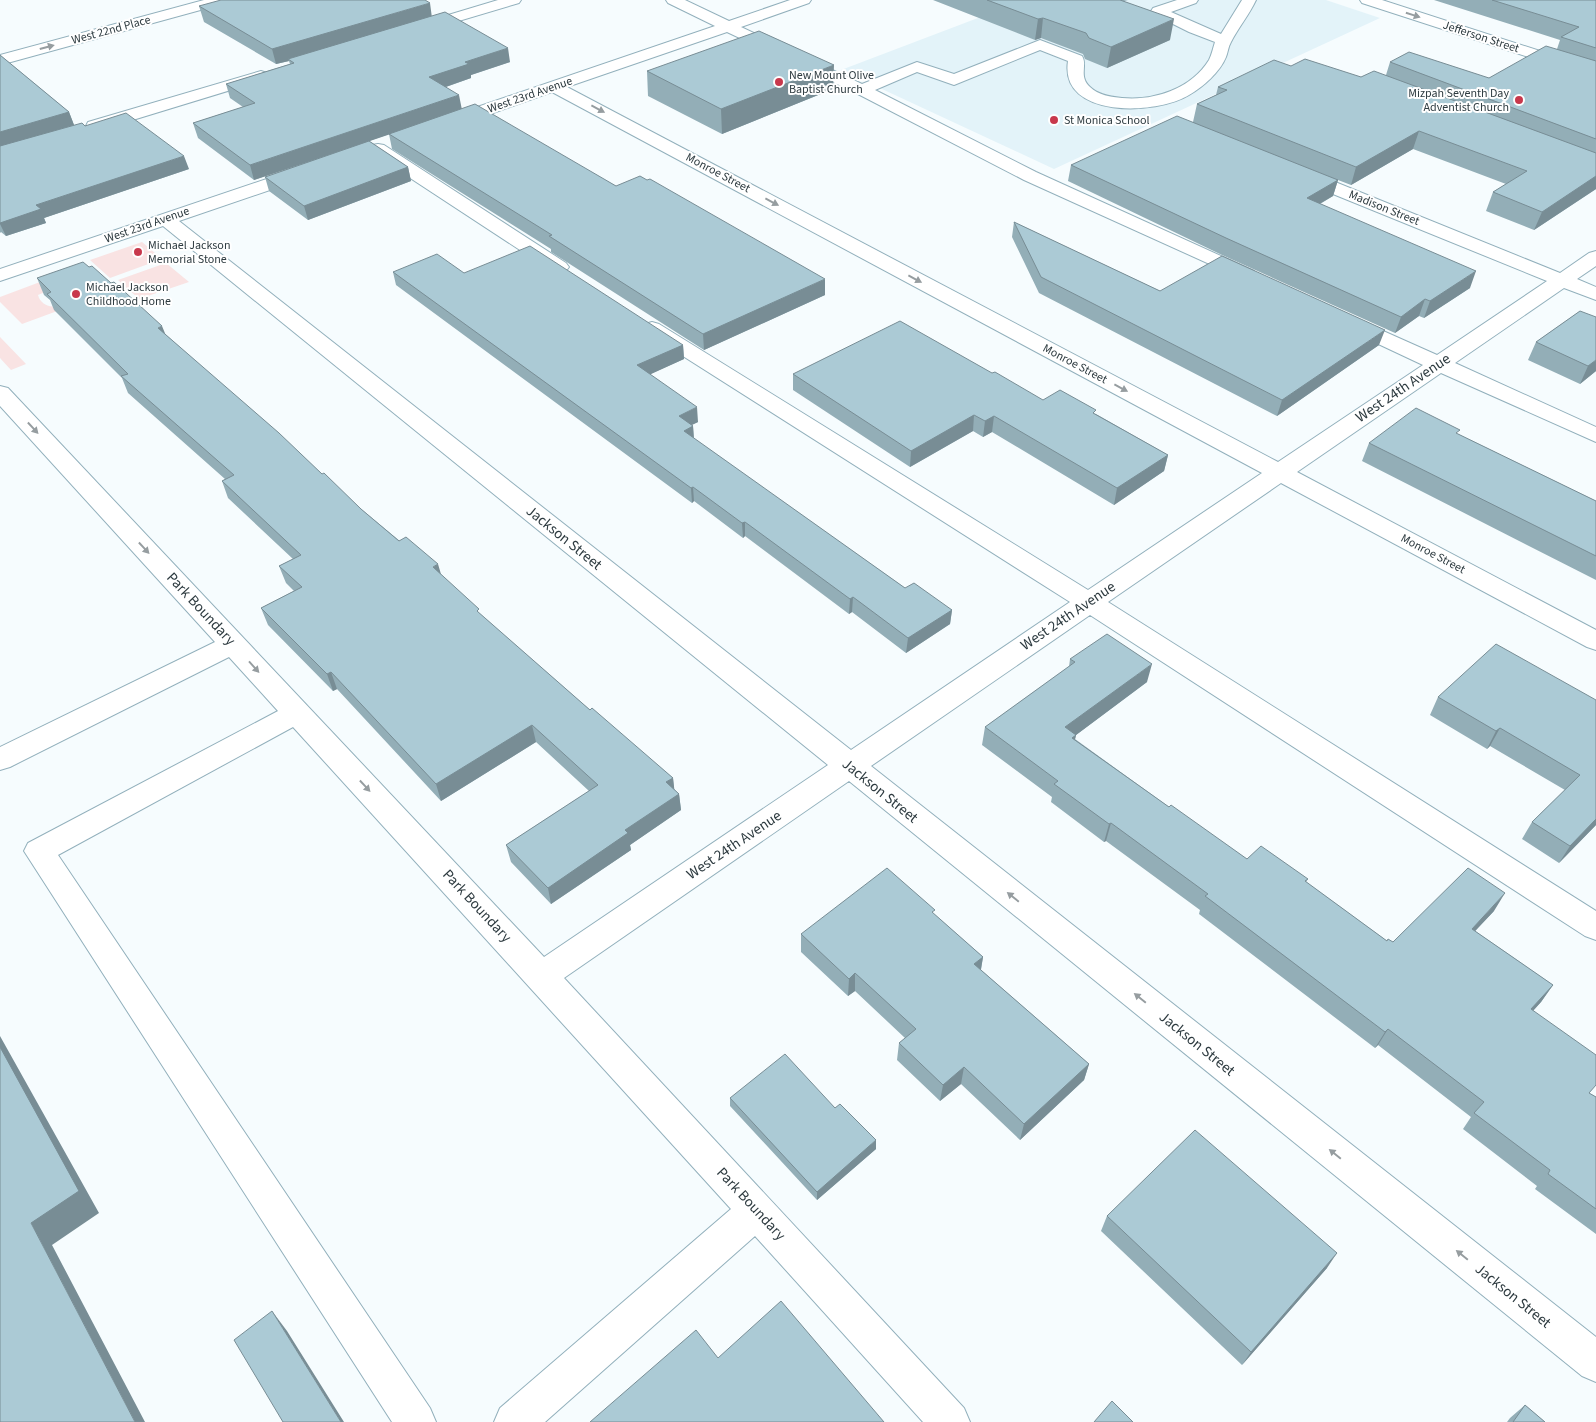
<svg xmlns="http://www.w3.org/2000/svg" width="1596" height="1422" font-family="'Source Sans 3',sans-serif">
  <style>
    .built { fill: #e3f3f9 }
    .green { fill: #f9e3e3 }
    .lines { fill: none; stroke-linecap: round; stroke-linejoin: round }
    .minor-casing { stroke: #92b0bc; stroke-width: 2 }
    .minor { fill: #fff; fill-rule: evenodd }
    .wall { fill: #93aeb7 }
    .shaded-wall { fill: #788d95 }
    .building { fill: #abcad5; stroke: #788d95 }
    .oneway { fill: #969da0 }
    .poi-dot { fill: #c8384c; stroke: #fff; stroke-width: 2 }
    .labels { text-anchor: middle; dominant-baseline: central; stroke-width: 4; stroke-linejoin: round; paint-order: stroke }
    .far-street-label { font-size: 12px; fill: #2e3b40; stroke: #fff }
    .far-poi-label { font-size: 12px; fill: #2e3b40; stroke: #fff; text-anchor: start }
    .street-label { font-size: 15px; fill: #2e3b40; stroke: #fff }
  </style>
  <rect width="100%" height="100%" fill="#f6fcfe"/>
  <path class="built" d="M1025,0H1326L1380,18L1054,169L841,70Z"/>
  <path class="green" d="M142,242L162,259L110,278L90,260Z
    M166,263L189,282L139,299L118,280Z
    M48,279L69,282L38,295C40,303 48,308 56,306L60,310L22,324L0,302V297Z
    M0,337L26,364L11,370L0,358Z"/>
  <g class="lines">
    <defs>
      <path id="minor" d="M204,0H228L226,3L0,65V55Z
        M498,0H521L519,3L425,31H415L412,28L415,25Z
        M666,0H685L729,21L790,0H811L809,3L741,27L862,84L917,62L954,74L1040,40L1082,56C1088,65 1078,76 1090,87C1098,95 1111,97 1122,98C1154,101 1191,89 1209,60C1212,54 1213,48 1215,42L1189,32L1153,14L1151,11L1153,8L1177,0H1198L1196,3L1171,12L1221,34L1242,0H1256C1249,15 1238,28 1231,42C1228,47 1228,52 1226,57C1220,72 1203,87 1189,95C1157,115 1059,119 1068,61L1040,50L954,85L917,72L875,90L1036,172L1254,271L1257,275L1254,279L1247,281L1024,180L856,93L727,32L567,87L1278,462L1423,365L1340,326L1337,322L1340,318L1347,316L1354,318L1437,355L1547,281L1296,179L1293,175L1296,171L1302,170L1308,171L1560,273L1589,253L1596,251V266L1577,279L1596,287V300L1564,288L1455,363L1596,427V442L1441,373L1297,472L1596,630V650L1587,647L1281,483L1108,602L1596,911V940L1585,936L1090,615L871,766L1596,1337V1382L1582,1376L849,781L564,978L964,1408L970,1422H923L755,1236L545,1422H494L500,1408L731,1209L293,727L58,855L430,1408L436,1422H392L24,851L28,843L278,711L229,657L10,767L0,770V747L215,642L0,406V386L8,388L544,957L828,765L163,226L0,281V269L296,169L302,168L308,169L311,173L308,177L179,221L851,750L1070,602L645,332L642,328L645,324L652,322L659,324L1088,590L1262,473L552,92L457,126H445L443,122L445,118L715,26L668,3Z
        M1360,0H1382L1596,69V79L1362,3Z
        M261,71L267,73L269,76L267,79L100,130H88L86,126L88,122Z
        M378,144L384,145L566,263L569,267L566,271L559,273L552,271L372,153L369,149L372,145Z"/>
    </defs>
    <use href="#minor" class="minor-casing"/>
    <use href="#minor" class="minor"/>
  </g>
  <path class="wall" d="M933,0H1128L1124,1L1170,40L1107,68L1085,59L1083,54L1041,38L1035,40Z
    M1434,0H1596V189L1534,230L1486,211L1493,192L1506,184L1413,149L1351,185L1338,180L1333,196L1320,204L1470,288L1424,318L1419,316L1395,333L1222,255L1068,181L1071,165L1193,122L1197,104L1216,95L1218,87L1291,66L1361,77L1386,75L1390,62L1489,78L1557,49L1560,40Z
    M199,6L432,16L510,62L471,75V78L446,87L462,109L616,186L825,295L704,350L551,252V249L392,149L389,134L369,141L408,167L411,181L308,220L269,191L265,177L308,162L254,180L198,138L193,123L243,107L230,98L226,84L290,64L289,61L276,64L204,22Z
    M0,55L69,112L74,125L85,126L189,169L44,218L46,223L6,236L1,232L0,233Z
    M647,71L833,89L722,134L648,96Z
    M1014,222L1160,291L1379,345L1277,416L1039,293L1012,237Z
    M393,272L464,273L683,345L684,359L650,374L698,422L691,425L693,426L694,439L905,588L952,610L950,624L906,653L852,612L849,614L745,536L743,538L694,501L692,503L396,285Z
    M37,278L165,334L361,509L441,575L480,614L590,710L673,778L674,789L679,794L681,810L630,845L631,850L551,904L511,862L506,845L589,791L536,742L441,801L337,689L333,691L268,625L261,608L294,591L286,583L279,566L293,559L228,498L222,481L225,479L128,393L122,378L54,310L50,300L44,295Z
    M1580,311L1596,371L1580,384L1528,360L1536,342Z
    M793,374L1043,400L1096,414L1168,455L1164,471L1114,505L992,432L983,437L973,431L910,467L793,390Z
    M1458,434L1596,501V580L1362,461L1369,443Z
    M1070,659L1147,682L1076,735L1075,739L1169,807L1247,859L1308,879L1306,882L1387,941L1393,942L1494,911L1475,931L1553,985L1541,1002L1533,1011L1589,1093L1596,1097V1234L1535,1189L1537,1186L1463,1129L1471,1117L1378,1045L1375,1048L1199,914L1200,910L1106,841L1104,842L1051,802L1052,797L982,745L985,727L1069,667Z
    M1438,697L1596,700V825L1559,863L1522,839L1532,822L1565,790L1490,746L1487,749L1430,715Z
    M935,915L983,957L981,970L1089,1064L1084,1080L1020,1140L961,1084L940,1101L897,1060L899,1043L905,1038L855,991L848,996L801,952V934Z
    M730,1098L835,1108L876,1149L817,1200L730,1106Z
    M1107,1216L1327,1268L1242,1365L1101,1231Z
    M1525,1405L1545,1422H1507L1510,1418Z"/>
  <path class="shaded-wall" d="M430,3L432,18L288,59L289,61L276,64L272,49Z
    M1043,18L1041,38L1035,40L1038,19Z
    M1174,19L1170,40L1107,68L1111,47Z
    M508,48L510,62L471,75V78L431,92L429,77L465,62Z
    M834,65L833,89L722,134L721,109Z
    M459,95L462,110L254,180L250,165Z
    M69,112L74,125L0,147V132Z
    M1419,131L1413,149L1351,185L1356,167Z
    M184,156L189,169L44,218L46,223L6,236L0,224V223L36,205Z
    M408,167L411,181L308,220L304,206Z
    M1596,176V189L1534,230L1542,212Z
    M1338,180L1333,196L1302,214L1307,198Z
    M1476,271L1470,288L1424,318L1430,301Z
    M825,279V295L704,350L703,334Z
    M1425,299L1419,316L1395,333L1401,317Z
    M162,326L169,343L158,328Z
    M1385,330L1379,345L1277,416L1282,400Z
    M683,345L684,359L638,380L637,365Z
    M1596,360V371L1580,384L1588,366Z
    M697,407L698,422L680,431L679,416Z
    M974,415L973,431L910,467L911,451Z
    M994,416L992,432L983,437L985,421Z
    M693,426L694,441L684,431Z
    M1168,455L1164,471L1114,505L1117,488Z
    M693,487L694,501L692,503L691,488Z
    M745,522V536L743,538L742,523Z
    M438,564L443,581L433,567Z
    M853,597L852,612L849,614L850,599Z
    M952,610L950,624L906,653L908,638Z
    M1152,664L1147,682L1076,735L1072,753L1065,727Z
    M331,672L337,689L333,691L327,674Z
    M532,725L536,742L441,801L436,784Z
    M1500,728L1490,746L1487,749L1496,731Z
    M673,778L675,795L666,782Z
    M679,794L681,810L630,845L631,850L551,904L548,888L625,830Z
    M1596,819V825L1559,863L1570,846Z
    M1111,823L1106,841L1104,842L1109,824Z
    M1505,893L1494,911L1461,946L1472,929Z
    M983,957L980,974L974,964Z
    M855,973V991L848,996L849,979Z
    M1553,985L1541,1002L1519,1026L1531,1009Z
    M1388,1029L1378,1045L1375,1048L1385,1032Z
    M0,1036L99,1213L52,1245L145,1422H135L31,1223L0,1047Z
    M1089,1064L1084,1080L1020,1140L1024,1124Z
    M964,1067L961,1084L940,1101L943,1085Z
    M876,1140V1149L817,1200V1192Z
    M1337,1253L1327,1268L1242,1365L1251,1352Z
    M272,1311L287,1331L344,1422H341Z"/>
  <path class="building" d="M221,0H425L430,3L272,49L199,6Z
    M987,0H1120L1174,19L1111,47L1089,38L1086,33L1043,18L1038,19Z
    M1492,0H1596V48L1561,37L1579,27Z
    M445,12L508,48L465,62L469,64L429,77L459,95L250,165L193,123L255,103L226,84L294,63L288,59Z
    M759,31L834,65L721,109L647,71Z
    M1546,46L1596,61V139L1390,62L1409,52L1489,78Z
    M0,55L69,112L0,132Z
    M1305,59L1361,77L1374,71L1596,153V176L1542,212L1493,192L1527,171L1419,131L1356,167L1197,104L1227,90L1218,87L1274,60L1291,66Z
    M475,104L616,186L640,176L647,180L650,179L825,279L703,334L549,236L552,235L389,134Z
    M126,113L184,156L36,205L41,209L0,223V146L82,123L85,126Z
    M1177,116L1338,180L1307,198L1476,271L1430,301L1425,299L1401,317L1226,238L1071,165Z
    M369,141L408,167L304,206L265,177Z
    M1014,222L1160,291L1222,256L1385,330L1282,400L1041,277Z
    M530,246L683,345L637,365L697,407L679,416L693,426L684,431L905,588L914,583L952,610L908,638L853,597L850,599L745,522L742,523L693,487L691,488L393,272L437,254L464,273Z
    M83,262L89,267L92,266L111,283L114,282L162,326L158,328L279,433L322,474L324,473L361,509L399,541L406,537L438,564L433,567L479,609L477,611L590,710L592,708L673,778L666,782L679,794L625,830L628,833L548,888L506,845L598,785L532,725L436,784L331,672L327,674L261,608L302,587L279,566L301,555L222,481L234,475L121,376L128,374L47,294L51,292L37,278Z
    M1580,311L1596,317V360L1588,366L1536,342Z
    M900,321L992,373L995,372L1043,400L1060,390L1096,410L1093,413L1168,455L1117,488L994,416L985,421L974,415L911,451L793,374Z
    M1416,408L1460,430L1456,433L1596,501V556L1369,443Z
    M1107,634L1152,664L1065,727L1076,735L1072,738L1169,807L1171,805L1247,859L1261,846L1308,879L1305,881L1387,941L1388,939L1393,942L1468,868L1505,893L1472,929L1553,985L1531,1009L1596,1055V1085L1589,1093L1596,1097V1209L1548,1174L1550,1170L1474,1113L1484,1102L1388,1029L1385,1032L1205,896L1208,894L1111,823L1109,824L1054,784L1058,781L985,727L1075,662L1070,659Z
    M1496,644L1596,700V819L1570,846L1532,822L1580,775L1500,728L1496,731L1438,697Z
    M887,868L935,910L932,912L983,957L974,964L1089,1064L1024,1124L964,1067L943,1085L899,1043L916,1029L855,973L849,979L801,934Z
    M0,1047L79,1191L31,1223L135,1422H0Z
    M785,1054L835,1108L840,1104L876,1140L817,1192L730,1098Z
    M1195,1130L1337,1253L1251,1352L1107,1216Z
    M781,1301L884,1422H590L696,1330L718,1358Z
    M272,1311L341,1422H283L234,1340Z
    M1112,1401L1133,1422H1094Z
    M1525,1405L1545,1422H1513Z"/>
  <defs><path id="oneway-solid" d="M-6-.8H1V-3.2L6.5 0L1 3.2V.8H-6Z" transform="scale(1.25)"/></defs>
  <g class="oneway">
    <use href="#oneway-solid" transform="translate(1413 15) rotate(18)"/>
    <use href="#oneway-solid" transform="translate(47 47) rotate(-15)"/>
    <use href="#oneway-solid" transform="translate(598 109) rotate(28)"/>
    <use href="#oneway-solid" transform="translate(772 202) rotate(28)"/>
    <use href="#oneway-solid" transform="translate(915 279) rotate(28)"/>
    <use href="#oneway-solid" transform="translate(1121 388) rotate(28)"/>
    <use href="#oneway-solid" transform="translate(33 428) rotate(47)"/>
    <use href="#oneway-solid" transform="translate(144 548) rotate(47)"/>
    <use href="#oneway-solid" transform="translate(254 667) rotate(48)"/>
    <use href="#oneway-solid" transform="translate(365 786) rotate(47)"/>
    <use href="#oneway-solid" transform="translate(1013 897) rotate(-141)"/>
    <use href="#oneway-solid" transform="translate(1140 998) rotate(-141)"/>
    <use href="#oneway-solid" transform="translate(1335 1154) rotate(-141)"/>
    <use href="#oneway-solid" transform="translate(1462 1255) rotate(-141)"/>
  </g>
  <g class="poi-dot">
    <circle cx="779" cy="82" r="5"/>
    <circle cx="1519" cy="100" r="5"/>
    <circle cx="1054" cy="120" r="5"/>
    <circle cx="138" cy="252" r="5"/>
    <circle cx="76" cy="294" r="5"/>
  </g>
  <g class="labels">
    <g class="far-street-label">
      <text transform="translate(111 30) rotate(-15)">West 22nd Place</text>
      <text transform="translate(1481 37) rotate(18)">Jefferson Street</text>
      <text transform="translate(530 95) rotate(-19)">West 23rd Avenue</text>
      <text transform="translate(718 173) rotate(28)">Monroe Street</text>
      <text transform="translate(1384 208) rotate(22)">Madison Street</text>
      <text transform="translate(147 225) rotate(-19)">West 23rd Avenue</text>
      <text transform="translate(1075 364) rotate(28)">Monroe Street</text>
      <text transform="translate(1433 554) rotate(28)">Monroe Street</text>
    </g>
    <g class="far-poi-label">
      <text x="789" y="75">New Mount Olive<tspan x="789" dy="14">Baptist Church</tspan></text>
      <text x="1509" y="93" text-anchor="end">Mizpah Seventh Day<tspan x="1509" dy="14">Adventist Church</tspan></text>
      <text x="1064" y="120">St Monica School</text>
      <text x="148" y="245">Michael Jackson<tspan x="148" dy="14">Memorial Stone</tspan></text>
      <text x="86" y="287">Michael Jackson<tspan x="86" dy="14">Childhood Home</tspan></text>
    </g>
    <g class="street-label">
      <text transform="translate(1403 388) rotate(-34)">West 24th Avenue</text>
      <text transform="translate(564 538) rotate(39)">Jackson Street</text>
      <text transform="translate(201 609) rotate(47)">Park Boundary</text>
      <text transform="translate(1068 616) rotate(-34)">West 24th Avenue</text>
      <text transform="translate(880 791) rotate(39)">Jackson Street</text>
      <text transform="translate(734 845) rotate(-34)">West 24th Avenue</text>
      <text transform="translate(477 906) rotate(47)">Park Boundary</text>
      <text transform="translate(1197 1044) rotate(39)">Jackson Street</text>
      <text transform="translate(751 1204) rotate(47)">Park Boundary</text>
      <text transform="translate(1513 1296) rotate(39)">Jackson Street</text>
    </g>
  </g>
</svg>
